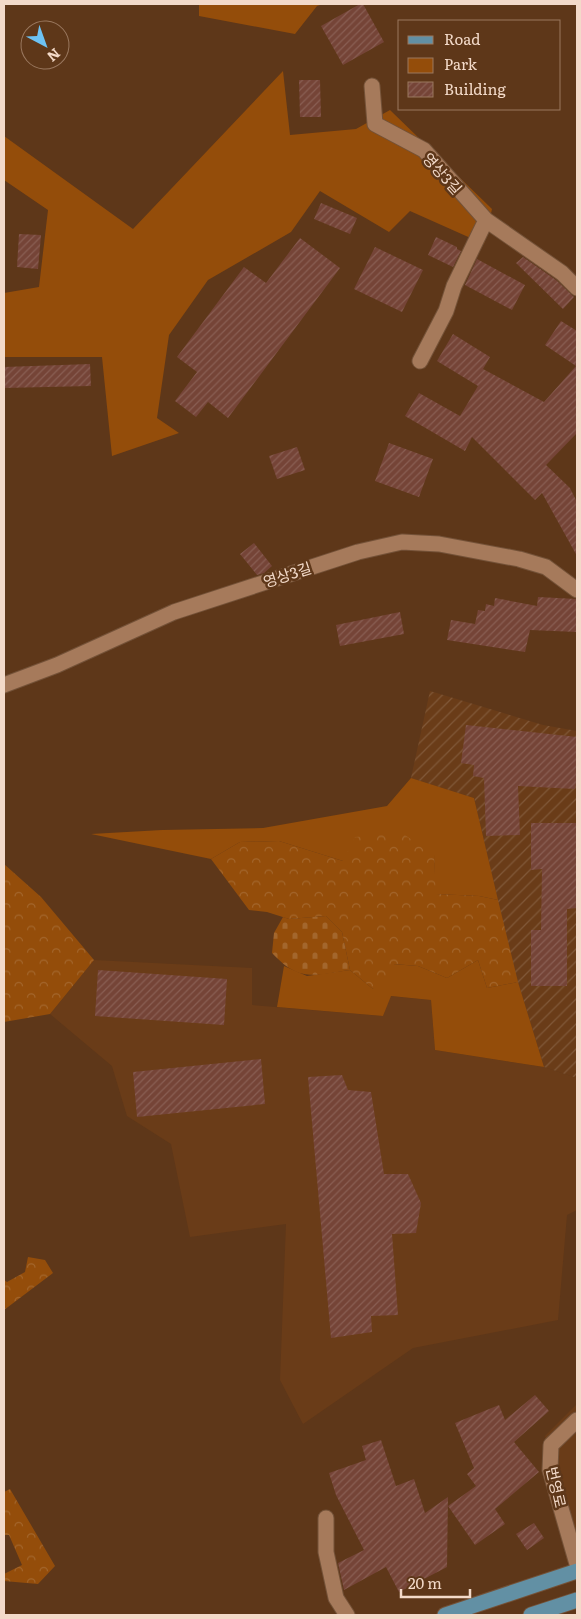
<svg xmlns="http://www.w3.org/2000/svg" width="581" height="1619" font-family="Literata,'Noto Sans KR',serif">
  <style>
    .built { fill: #6a3c18 }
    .industrial { fill: url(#industrial-furrows) }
    .green { fill: #944d0a }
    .forest { fill: url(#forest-crowns) }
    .cemetery { fill: url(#cemetery-stones) }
    .building { fill: url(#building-hatch) }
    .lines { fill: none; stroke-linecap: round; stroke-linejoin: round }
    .minor-casing { stroke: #745238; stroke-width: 17 }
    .major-casing { stroke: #745238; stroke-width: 17 }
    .minor { stroke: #a67a5b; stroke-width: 15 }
    .major { stroke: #6290a4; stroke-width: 15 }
    .labels { text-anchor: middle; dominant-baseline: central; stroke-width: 5; stroke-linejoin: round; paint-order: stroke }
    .street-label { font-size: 15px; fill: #f3dac9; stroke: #5e3719 }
  </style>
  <defs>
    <pattern id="industrial-furrows" width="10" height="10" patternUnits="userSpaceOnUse" patternTransform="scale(1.25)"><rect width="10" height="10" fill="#6a3c18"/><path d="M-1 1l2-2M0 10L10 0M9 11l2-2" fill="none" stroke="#805838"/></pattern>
    <pattern id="forest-crowns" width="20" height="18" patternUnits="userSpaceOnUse" patternTransform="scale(1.25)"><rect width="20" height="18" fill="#944d0a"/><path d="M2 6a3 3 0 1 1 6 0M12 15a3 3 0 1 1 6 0" fill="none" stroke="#a3662c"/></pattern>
    <pattern id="cemetery-stones" width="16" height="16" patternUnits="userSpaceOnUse" patternTransform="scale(1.25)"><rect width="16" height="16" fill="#944d0a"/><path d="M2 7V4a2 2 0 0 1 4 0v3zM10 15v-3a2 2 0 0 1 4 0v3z" fill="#a3662c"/></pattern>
    <pattern id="building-hatch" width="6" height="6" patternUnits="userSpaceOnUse" patternTransform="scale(1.25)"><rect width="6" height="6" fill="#754437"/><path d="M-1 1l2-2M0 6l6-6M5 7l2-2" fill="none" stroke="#895e53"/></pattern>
  </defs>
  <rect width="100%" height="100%" fill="#5e3719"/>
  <path class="built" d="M94,960L252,968V1005L383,1016L390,996L431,1000L435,1050L544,1067L577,1078V1210L567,1215L558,1320L413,1348L303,1424L280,1380L286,1224L190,1237L171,1144L127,1116L112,1066L50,1014Z
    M577,1404V1558L567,1562L545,1436Z"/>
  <path class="industrial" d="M430,691L543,725L577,731V1078L544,1067L513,967L474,798L411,778Z"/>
  <path class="green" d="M199,4H323L317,6L295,34L199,16Z
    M283,71L290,135L356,129L390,110L492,209L484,244L410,211L389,232L320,191L291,232L208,280L169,335L157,418L179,433L112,456L102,357H4V293L39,287L48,210L4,180V136L133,229Z
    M411,778L474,798L498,900L479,896L435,894L434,855L343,861L279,841L240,842L211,859L91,834L162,830L263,828L387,806Z
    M478,960L487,988L518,982L544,1067L435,1050L431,1000L391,996L383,1016L277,1007L284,966L307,976L350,970L373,989L393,964L418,966L447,978Z"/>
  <path class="forest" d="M402,833L434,855L436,894L479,896L498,900L518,982L487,988L478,960L447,978L418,966L394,964L388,984L373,989L350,970L342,932L326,916L289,919L267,912L249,910L211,859L240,842L279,841L343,861L355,837Z
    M4,864L41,897L94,960L50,1014L4,1022Z
    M28,1257L45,1260L53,1273L4,1310V1280L7,1282L25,1272Z
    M10,1489L55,1566L38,1584L4,1581V1574L22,1565L9,1535H4V1492Z"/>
  <path class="cemetery" d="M326,916L342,932L350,970C314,975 300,983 272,953L274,933L283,917L289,919Z"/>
  <path class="building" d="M360,4H363L384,42L343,65L321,26Z
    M299,80H320L321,117H300Z
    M321,203L357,218L350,234L314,219Z
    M19,234L41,235L38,269L17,267Z
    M436,237L457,247V249L461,251L453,267L428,255Z
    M300,238L340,268L228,418L208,402L196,417L175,401L197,372L177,357L244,267L266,283Z
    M375,247L423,270L402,312L354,289Z
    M523,257L556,280L574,297L563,309L516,263Z
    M477,259L525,285L512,310L465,285Z
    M561,321L577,331V433L546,465L570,488L577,502V556L542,493L535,500L472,437L465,451L405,416L419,393L460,416L478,386L437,361L453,334L490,357L483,369L544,402L576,366L545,345Z
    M90,364L91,386L4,388V367Z
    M389,443L433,459L419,497L375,481Z
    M297,447L305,470L277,479L269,456Z
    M254,543L272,566L264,573L257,575L240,554Z
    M538,597L577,599V632L530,630L525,652L447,640L451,620L475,624L478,610L485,611L486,604L494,606L495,598L537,606Z
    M400,612L404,634L340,646L336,625Z
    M466,725L577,737V778L575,789L518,786L520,835L486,836L484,778L473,776L474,765L461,763Z
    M531,823H577V908L567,909V986H531V930H541L542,869L531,870Z
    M98,970L227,979L224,1025L95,1016Z
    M261,1059L265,1104L137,1117L133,1072Z
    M342,1075L348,1090L371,1092L384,1174H408L421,1203L416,1233L392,1234L398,1315L371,1316L372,1332L331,1338L308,1077Z
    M535,1395L549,1411L514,1442L539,1472L495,1509L505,1524L475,1545L448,1506L476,1486L467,1474L474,1468L455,1423L499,1405L505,1420Z
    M381,1440L396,1486L414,1479L425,1513L448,1497L447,1567L399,1592L386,1567L344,1590L338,1563L364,1550L336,1495L329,1473L366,1460L362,1446Z
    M534,1523L544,1538L527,1550L516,1534Z"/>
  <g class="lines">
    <defs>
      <path id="minor" d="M372,86L375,124L424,150L486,220L562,273L577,288
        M420,361L446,311L454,286L486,220
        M4,685L57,665L174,612L358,552L402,542L439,544L519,559L546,567L577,590
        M577,1420L551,1445L550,1470L577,1564
        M326,1518V1552L336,1598L347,1615"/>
      <path id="major" d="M445,1615L577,1571
        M531,1615L577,1600"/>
    </defs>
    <use href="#minor" class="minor-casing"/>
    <use href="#major" class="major-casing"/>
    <use href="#minor" class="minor"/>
    <use href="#major" class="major"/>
  </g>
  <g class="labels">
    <g class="street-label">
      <text transform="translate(443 173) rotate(48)">영상3길</text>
      <text transform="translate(287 574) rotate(-18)">영상3길</text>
      <text transform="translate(557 1487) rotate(77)">번영로</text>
    </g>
  </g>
  <rect width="581" height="1619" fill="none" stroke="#f3dac9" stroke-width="10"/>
  <rect x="398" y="20" width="162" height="90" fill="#5e3719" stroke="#9a785f"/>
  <rect x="408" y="36" width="25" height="8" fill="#6290a4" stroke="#9a785f"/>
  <text x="444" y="45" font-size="15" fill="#f3dac9">Road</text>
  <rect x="408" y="58" width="25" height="15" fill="#944d0a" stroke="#9a785f"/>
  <text x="444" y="70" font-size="15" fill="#f3dac9">Park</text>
  <rect x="408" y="82" width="25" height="15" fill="url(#building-hatch)" stroke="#9a785f"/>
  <text x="444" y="95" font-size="15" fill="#f3dac9">Building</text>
  <g transform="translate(45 45) rotate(139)"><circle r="24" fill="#5e3719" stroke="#9a785f"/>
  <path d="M0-4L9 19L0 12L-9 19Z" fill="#6dc2f3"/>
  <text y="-8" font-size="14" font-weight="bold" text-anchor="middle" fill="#f3dac9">N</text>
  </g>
  <path d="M401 1589v8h69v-8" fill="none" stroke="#f3dac9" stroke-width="2.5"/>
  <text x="408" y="1589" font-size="15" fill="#f3dac9" stroke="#5e3719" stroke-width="4" paint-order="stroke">20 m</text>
</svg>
